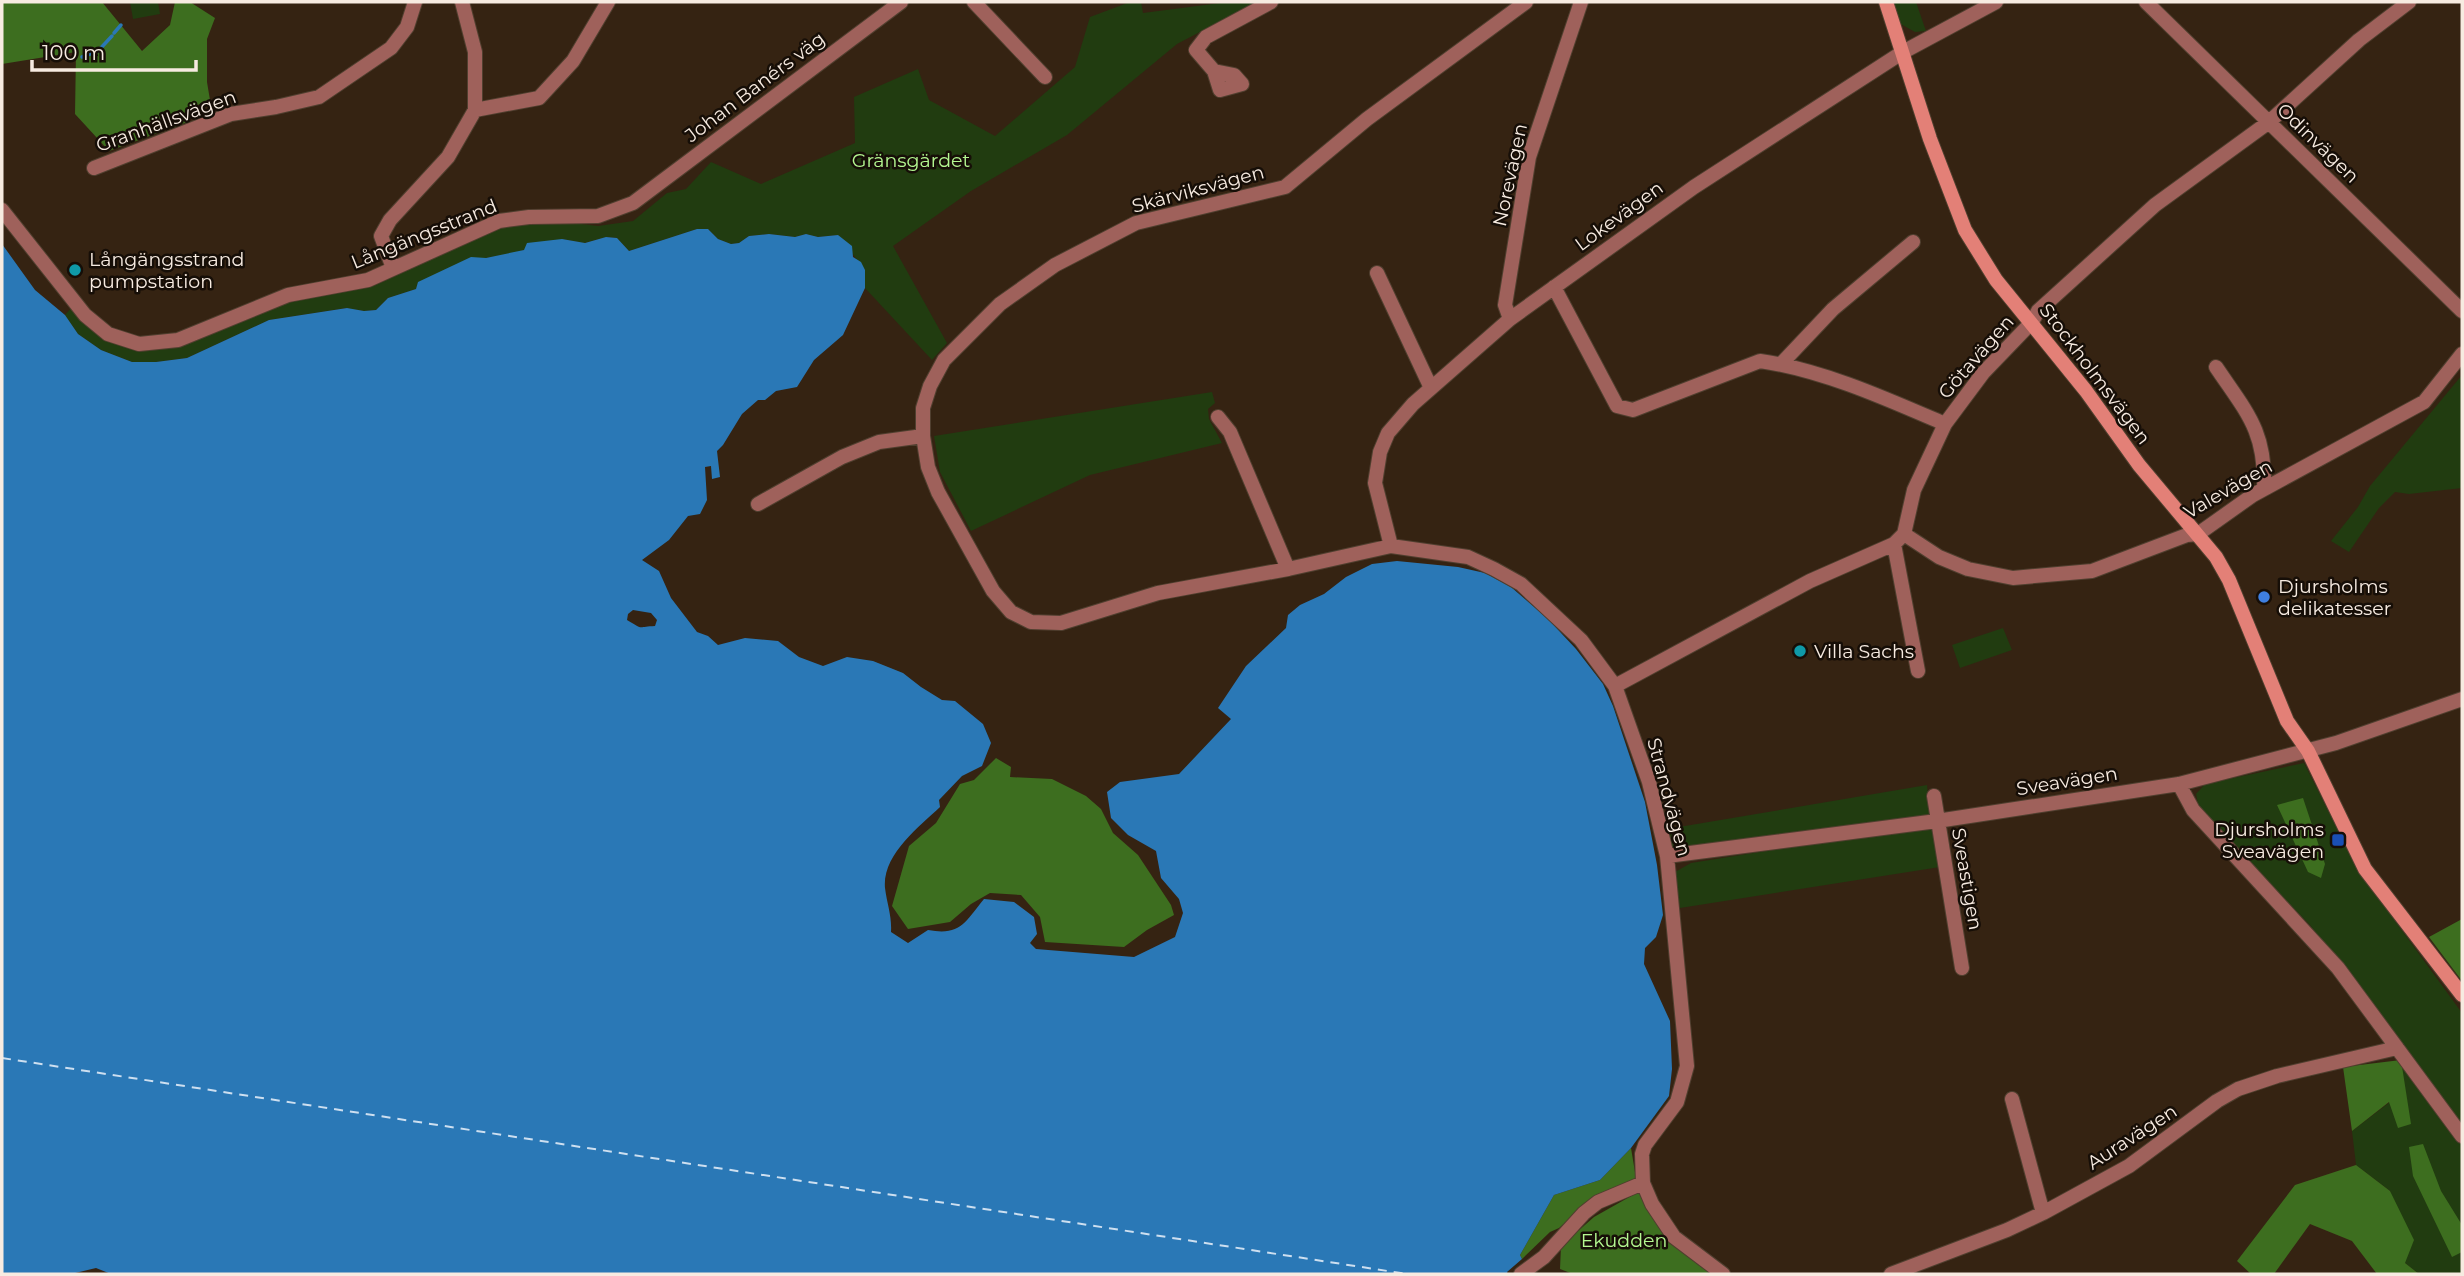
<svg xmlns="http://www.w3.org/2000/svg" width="2464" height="1276" font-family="Montserrat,sans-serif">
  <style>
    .green { fill: #213c10 }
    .forest { fill: #3d6e1f }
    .water { fill: #2a78b6; fill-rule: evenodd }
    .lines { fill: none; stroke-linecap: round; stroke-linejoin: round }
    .stream { stroke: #2a78b6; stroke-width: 3.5 }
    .ferry { stroke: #cddff0; stroke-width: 2; stroke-dasharray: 9 7; stroke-linecap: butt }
    .street-casing { stroke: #503f2f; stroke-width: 16 }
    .secondary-casing { stroke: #503f2f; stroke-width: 16 }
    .street { stroke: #9f615b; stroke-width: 14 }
    .secondary { stroke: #e38077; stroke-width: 14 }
    .culture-dot { fill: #0f9aa8; stroke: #160e07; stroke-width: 2.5 }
    .shop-dot { fill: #3f7fe0; stroke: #160e07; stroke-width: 2.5 }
    .transit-dot { fill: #1a4fb4; stroke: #160e07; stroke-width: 2.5 }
    .labels { text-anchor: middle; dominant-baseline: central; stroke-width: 5; stroke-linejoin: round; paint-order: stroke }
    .street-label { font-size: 19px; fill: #f7ebe1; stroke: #160e07 }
    .park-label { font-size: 19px; fill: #b4f891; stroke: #160e07 }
    .poi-label { font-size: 19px; fill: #f7ebe1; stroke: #160e07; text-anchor: start }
  </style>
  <rect width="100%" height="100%" fill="#352312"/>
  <path class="green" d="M130,2H158L160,14L133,19Z
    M1130,2H1141L1143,13L1228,2H1257L1177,44L1067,135L971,191L893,246L947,343L932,360L865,288V270L838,235L818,237L806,234L795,237L769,234L749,236L739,243L731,244L718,239L708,229H697L629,251L617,238L607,237L584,243L562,239L514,253L486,258H471L416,289L388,298L376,310L364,311L346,308L269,320L187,358L156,362H132L101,350L78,334L65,315L72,307L149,349L304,297L376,285L500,226L524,222H565L598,226L633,221L667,193L686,189L711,162L761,184L855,143L854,97L918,69L929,100L995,136L1075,67L1090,17Z
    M1892,2H1916L1926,31L1915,32L1899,23Z
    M2462,375V488L2409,494L2395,492L2379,508L2349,552L2331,541L2358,507L2370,486Z
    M1212,392L1215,403L1208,409L1209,419L1222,443L1090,475L971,531L940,472L934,436Z
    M2003,628L2012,650L1960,668L1952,645Z
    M2304,763L2358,870L2462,1013V1124L2310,925L2200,813L2196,794L2205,784Z
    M1927,785L1930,817L1687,851L1672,848L1667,829Z
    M1935,824L1940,867L1680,908L1675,872L1691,863Z
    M2401,1060L2462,1142V1274H2419L2405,1263L2390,1191L2356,1165L2352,1131L2390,1102Z"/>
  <path class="forest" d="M2,2H102L142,51L170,25L175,2H190L215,18L207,39V82L210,100L185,110L190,121L109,151L75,114L76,52L2,64Z
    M996,758L1011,767L1010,777L1052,779L1086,796L1101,809L1113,833L1138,855L1171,905L1174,915L1147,930L1124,947L1045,942L1040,917L1021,895L990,893L971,904L950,922L908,929L892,906L909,846L936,823L960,784L974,780Z
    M2303,798L2325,864L2321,878L2308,872L2277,805Z
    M2462,919V981L2429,937Z
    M2401,1060L2411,1124L2398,1128L2389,1102L2352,1131L2343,1067Z
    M2423,1144L2441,1191L2462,1225V1252L2452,1257L2413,1176L2409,1147Z
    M1631,1148L1636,1178L1593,1199L1559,1228L1550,1232L1522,1259L1520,1255L1554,1195L1600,1180Z
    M2356,1165L2390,1191L2414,1240L2405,1263L2419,1274H2377L2352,1241L2310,1224L2274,1274H2251L2237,1261L2295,1185Z
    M1640,1191L1662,1231L1697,1264L1712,1274H1573L1560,1269L1561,1246L1594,1217Z"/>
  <path class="water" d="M697,229H708L718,239L731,244L739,243L749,236L769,234L795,237L806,234L818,237L838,235L852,246L853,257L861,262L865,270V288L843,335L814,360L797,387L776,391L765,400H758L742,414L723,445L717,451L720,477L712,479L711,466L705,467L707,500L700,514L688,516L669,540L642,560L659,571L671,598L697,632L708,636L718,645L745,638L778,641L799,657L823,666L847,657L873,661L903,673L921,687L942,700L955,701L983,724L991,743L982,766L962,776L939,800L940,807C919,827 882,855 885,888C887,904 892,916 891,932L908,943L928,930C961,936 965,922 984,899L1014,902L1034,917L1037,934L1030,943L1036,949L1134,957L1175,937L1183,913L1179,899L1161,878L1156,851L1128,835L1111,818L1107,792L1120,782L1179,774L1231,719L1218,708L1246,666L1286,628L1288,615L1300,605L1324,594L1346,577L1372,564L1397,561L1458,567L1485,573L1511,587L1547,618L1576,649L1603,684L1613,706L1645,802L1657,865L1663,915L1656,937L1645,948L1644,964L1670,1021L1672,1069L1669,1096L1631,1148L1600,1180L1554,1195L1520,1255L1522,1259L1507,1272L1508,1274H111L96,1268L71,1274H2V244L35,290L65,315L78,334L101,350L132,362H156L187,358L269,320L347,308L364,311L376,310L388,298L416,289L418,282L471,257L486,258L524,250L527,243L562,239L585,243L606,237L617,238L629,251ZM633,610L651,613L657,620L655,626C636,627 644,630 627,620L628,614Z"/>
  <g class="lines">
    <path class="stream" d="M114,33L121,25
      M82,57L98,51L112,36"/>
    <path class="ferry" d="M2,1058L1407,1274"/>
    <defs>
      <path id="street" d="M974,2L1045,77
        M1526,2L1367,119L1285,187L1136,223L1055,265L1000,304L944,360L930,386L923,408V436L928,467L938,492L993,591L1011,612L1031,622L1061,623L1158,593L1288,569L1391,546L1468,557L1494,569L1521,584L1581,640L1615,686L1649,782L1667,856L1687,1066L1677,1102L1645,1145L1642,1154L1643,1183L1652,1204L1674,1237L1723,1274
        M2146,2L2462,311
        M1214,71L1234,75L1242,84L1220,90L1214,71L1196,50L1206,37L1271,2
        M475,110L539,98L573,61L608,2
        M94,168L231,114L276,107L319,97L391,48L407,27L415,2
        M2,210L85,315L108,334L139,344L178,340L288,295L368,280L499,221L529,217L598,216L633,203L901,2
        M393,268L381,236L390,220L448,157L475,110V52L462,2
        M1377,273L1431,388
        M1554,287L1617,406L1633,410L1760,361C1823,370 1887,399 1945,424
        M1510,319L1505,305L1529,157L1581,2
        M1781,364L1833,309L1913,242
        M2216,367C2247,413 2266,431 2264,489
        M1218,417L1230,432L1288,569
        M758,504L842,457L879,442L923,436
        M1904,534L1939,557L1968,569L2013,578L2092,571L2187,535L2198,534L2253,495L2424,402L2462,354
        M1894,544L1918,671
        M1391,546L1375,483L1380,452L1388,433L1413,404L1510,319L1694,187L1903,52L1996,2
        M1615,686L1810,581L1894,544L1904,534L1914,490L1945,424L1983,373L2032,322L2038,311L2155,205L2269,122L2359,40L2409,2
        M2179,784L2193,810L2338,968L2462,1136
        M1934,796L1962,968
        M1667,856L1937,821L2179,784L2336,743L2462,699
        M2012,1099L2043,1213
        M1521,1274L1544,1257L1584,1213L1598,1202L1643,1183
        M1891,1274L2007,1230L2043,1213L2129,1166L2217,1101L2238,1089L2277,1076L2397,1048"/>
      <path id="secondary" d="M1886,2L1930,139L1965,230L1996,280L2086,391L2139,465L2216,557L2229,580L2287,721L2308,751L2365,869L2462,995"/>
    </defs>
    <use href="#street" class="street-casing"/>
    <use href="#secondary" class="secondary-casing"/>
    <use href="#street" class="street"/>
    <use href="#secondary" class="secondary"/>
  </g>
  <g class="culture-dot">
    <circle cx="75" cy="270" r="7"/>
    <circle cx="1800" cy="651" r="7"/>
  </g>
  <circle class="shop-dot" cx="2264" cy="597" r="7"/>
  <rect class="transit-dot" x="2331" y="833" width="14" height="14" rx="3.5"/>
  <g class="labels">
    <g class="street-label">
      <text transform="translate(755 87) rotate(-37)">Johan Banérs väg</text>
      <text transform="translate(166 121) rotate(-20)">Granhällsvägen</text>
      <text transform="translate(2318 143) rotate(44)">Odinvägen</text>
      <text transform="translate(1510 175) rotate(-78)">Norevägen</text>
      <text transform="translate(1198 189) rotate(-15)">Skärviksvägen</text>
      <text transform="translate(1619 216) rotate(-36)">Lokevägen</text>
      <text transform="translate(424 234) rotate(-22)">Långängsstrand</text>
      <text transform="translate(1976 357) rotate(-49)">Götavägen</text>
      <text transform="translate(2095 374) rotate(53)">Stockholmsvägen</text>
      <text transform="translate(2228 489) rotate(-30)">Valevägen</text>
      <text transform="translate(2067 781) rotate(-9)">Sveavägen</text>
      <text transform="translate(1669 797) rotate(75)">Strandvägen</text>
      <text transform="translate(1967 879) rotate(80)">Sveastigen</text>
      <text transform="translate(2132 1137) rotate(-33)">Auravägen</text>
    </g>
    <g class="park-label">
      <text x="911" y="160">Gränsgärdet</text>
      <text x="1624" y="1240">Ekudden</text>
    </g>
    <g class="poi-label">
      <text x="89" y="259">Långängsstrand<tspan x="89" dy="22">pumpstation</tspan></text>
      <text x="2278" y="586">Djursholms<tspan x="2278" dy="22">delikatesser</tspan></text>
      <text x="1814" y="651">Villa Sachs</text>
      <text x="2324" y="829" text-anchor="end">Djursholms<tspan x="2324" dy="22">Sveavägen</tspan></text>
    </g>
  </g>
  <rect width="2464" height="1276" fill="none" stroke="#f7ebe1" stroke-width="7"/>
  <path d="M32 60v10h164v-10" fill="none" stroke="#f7ebe1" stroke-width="3.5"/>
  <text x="42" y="60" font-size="21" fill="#f7ebe1" stroke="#160e07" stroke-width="5" paint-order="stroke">100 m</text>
</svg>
